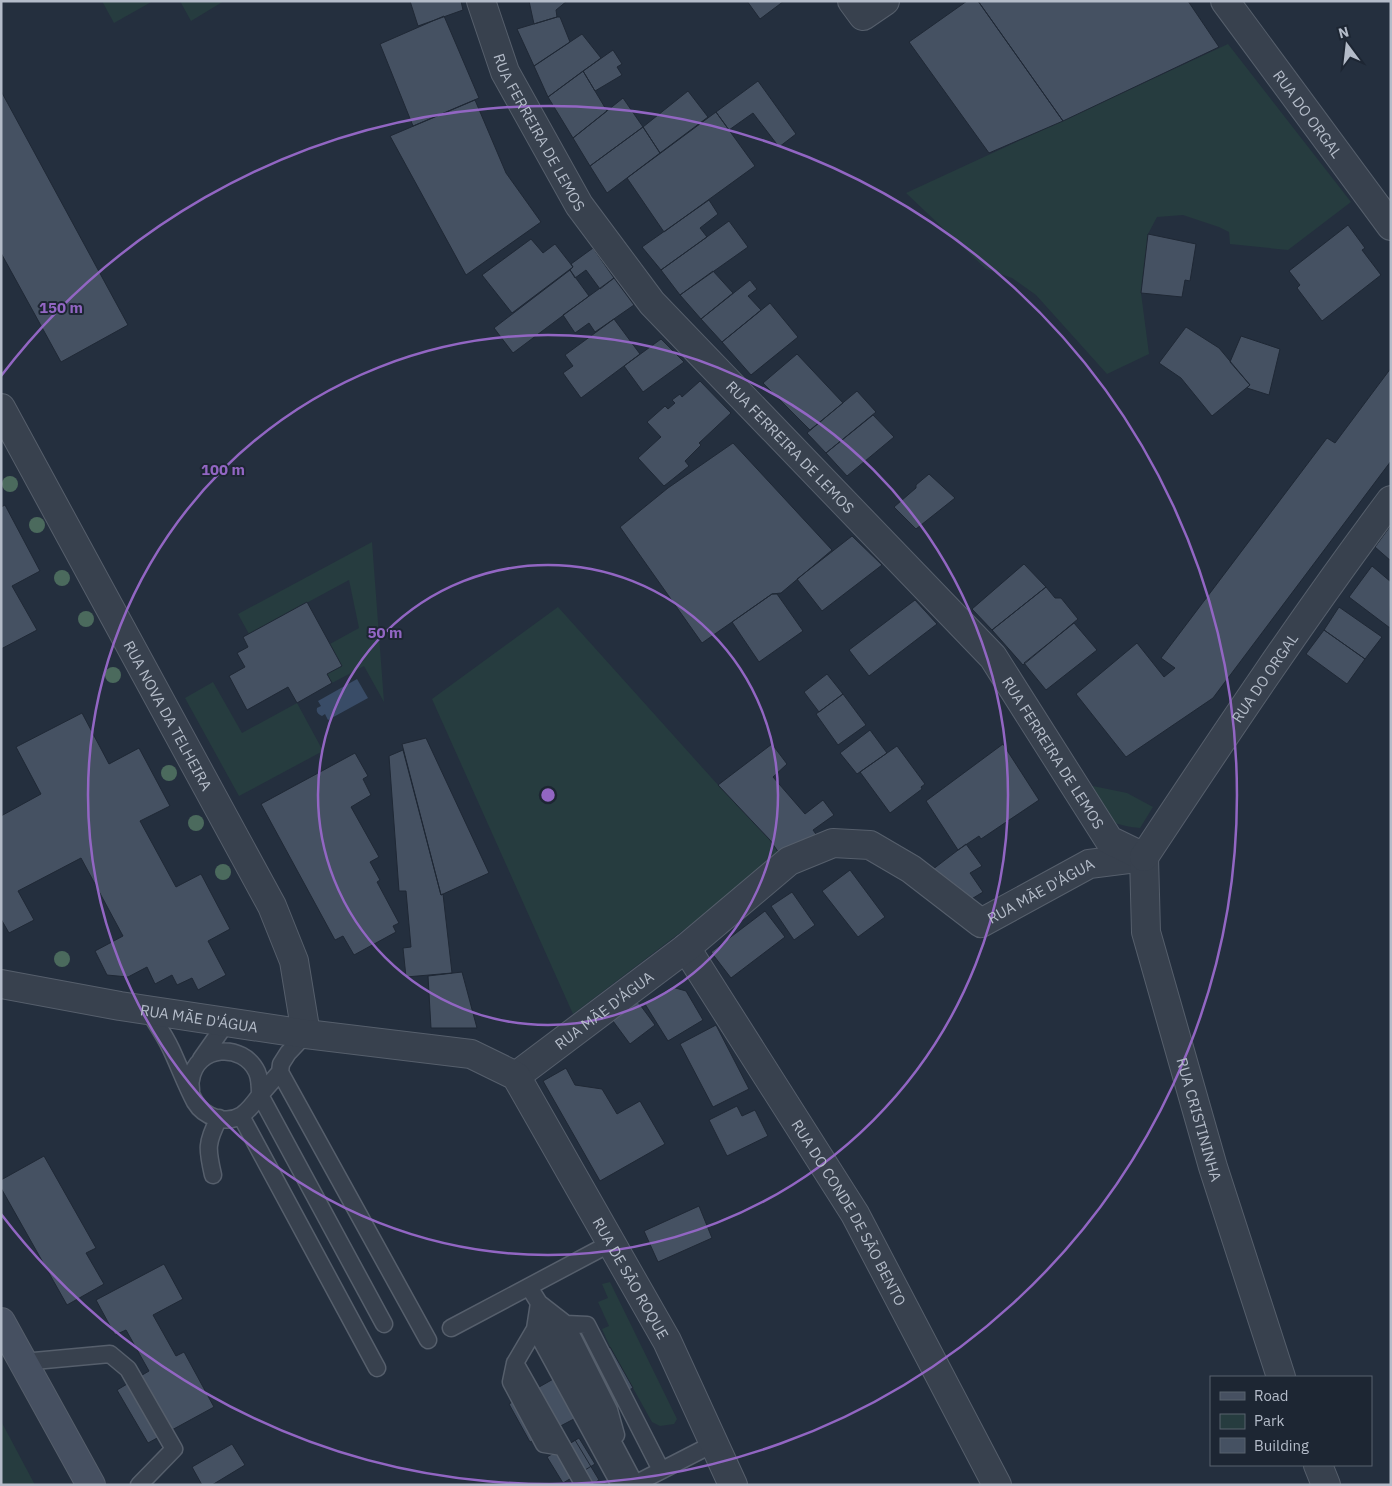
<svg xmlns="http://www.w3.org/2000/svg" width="1392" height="1486" font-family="'IBM Plex Sans',sans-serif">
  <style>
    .green { fill: #263c3f }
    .water { fill: #394c67 }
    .building { fill: #455162; stroke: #1f2835 }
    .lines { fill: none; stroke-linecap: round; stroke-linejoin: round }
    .service-casing { stroke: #565f6c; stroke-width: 19 }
    .minor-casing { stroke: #565f6c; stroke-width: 30 }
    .tertiary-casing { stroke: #565f6c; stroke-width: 30 }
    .secondary-casing { stroke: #565f6c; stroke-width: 30 }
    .service { stroke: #38414e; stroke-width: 16 }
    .minor { stroke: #38414e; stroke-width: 28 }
    .tertiary { stroke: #38414e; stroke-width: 28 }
    .secondary { stroke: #465061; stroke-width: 28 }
    .tree { fill: #4b6a5d }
    .ring { fill: none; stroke: #9266c3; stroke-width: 2.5 }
    .labels { text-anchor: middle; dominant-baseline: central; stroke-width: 4; stroke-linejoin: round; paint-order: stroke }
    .street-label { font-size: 15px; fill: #b4bcc9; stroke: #1d2633 }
    .centre { fill: #9266c3; stroke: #1d2633; stroke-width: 2.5 }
    .ring-label { font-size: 15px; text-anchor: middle; font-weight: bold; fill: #9266c3; stroke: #1d2633; stroke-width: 4; stroke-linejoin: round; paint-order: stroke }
  </style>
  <rect width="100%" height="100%" fill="#242f3e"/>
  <path class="green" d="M102,1H153L114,23Z
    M180,1H224L191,21Z
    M1228,44L1351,202L1288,250L1230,244L1229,232L1219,227L1183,215L1157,217L1148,234L1141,293L1149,354L1107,374L1036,295L1012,278L986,269L906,193Z
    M372,542L384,702L364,666L332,683L327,674L342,666L330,644L359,628L349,580L249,634L238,614Z
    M558,607L718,785L770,840L781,856L573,1014L432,699Z
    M213,682L242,733L297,703L323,751L239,796L185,698Z
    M1083,784L1127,793L1153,807L1140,828C1101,824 1102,814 1083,784Z
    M610,1282L677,1419L674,1424L660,1426L652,1422L610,1347L602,1329L609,1326L598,1302L608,1298L602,1284Z
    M1,1421L35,1485H1Z"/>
  <path class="water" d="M357,679L368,698L328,720L325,714L322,716C318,714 316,712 317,708L321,706L318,701Z"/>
  <path class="building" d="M410,1H461L463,10L418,26Z
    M529,1H567L556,10L557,17L534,24Z
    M747,1H784L760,19Z
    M967,1H978L1063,121L989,153L909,42Z
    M978,1H1188L1219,47L1063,121Z
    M444,16L479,98L413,126L380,44Z
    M557,17H560L570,42L534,66L517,29Z
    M582,34L601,58L548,97L534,66Z
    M613,50L622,64L617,67L622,75L595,91L583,71Z
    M583,71L607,111L573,138L548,97Z
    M758,81L796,134L779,147L753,113L729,130L716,112Z
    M1,91L128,325L61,362L1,253Z
    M688,91L708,117L660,153L643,127Z
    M623,98L643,127L590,166L573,138Z
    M475,100L506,173L541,222L466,275L390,136Z
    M716,112L755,166L664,232L627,178Z
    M643,127L660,153L607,193L590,166Z
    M709,200L718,214L700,228L707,237L661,270L642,247Z
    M729,221L748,247L680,295L661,270Z
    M1348,225L1365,248L1362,250L1381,275L1322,321L1297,288L1300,285L1289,271Z
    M1148,234L1196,244L1190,281L1185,280L1182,297L1141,293Z
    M531,239L543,253L555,244L573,267L512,313L482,275Z
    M593,248L614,278L600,289L586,270L575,278L570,270L573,267L571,264Z
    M570,270L589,296L513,353L494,328Z
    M713,271L733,293L701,319L680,295Z
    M614,278L634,305L595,332L589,323L575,333L563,315Z
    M750,280L757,289L748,296L761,310L722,342L701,319Z
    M770,303L798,337L751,375L722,342Z
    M614,319L640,354L581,398L563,373L573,366L565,355Z
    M1186,327L1219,348L1250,385L1212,416L1181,378L1159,363Z
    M1241,336L1280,349L1269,395L1247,388L1250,385L1230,362Z
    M661,339L684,362L643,392L624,366Z
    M797,354L843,403L810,430L763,383Z
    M1391,368V461L1213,698L1126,757L1076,694L1137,643L1164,677L1175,668L1161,658L1327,438L1335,443Z
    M700,381L731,413L699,443L701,445L685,461L689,466L664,486L638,458L661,437L647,422L665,406L668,409L675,403L672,400L680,394L682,397Z
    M857,391L876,412L826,453L807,433Z
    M873,415L894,437L847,476L826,453Z
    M733,443L832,550L781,593L772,594L702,643L620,527L668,488Z
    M929,474L955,498L916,529L894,507L916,488V485Z
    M5,505L40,571L12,586L37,630L1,649V507Z
    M1391,525V561L1375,547Z
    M852,536L882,565L822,611L797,579Z
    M1024,564L1046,587L992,630L972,609Z
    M1372,566L1391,582L1390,628L1349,597Z
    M1046,587L1055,598H1061L1078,619L1023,665L992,630Z
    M772,594H777L803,631L759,662L732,622Z
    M915,600L937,624L869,676L849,650Z
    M307,602L342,666L327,674L332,683L297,703L288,687L247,710L229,676L245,667L237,653L248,647L243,637Z
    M1339,607L1382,637L1365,659L1324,630Z
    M1074,623L1097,650L1046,690L1024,663Z
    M1324,630L1365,659L1347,684L1306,654Z
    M827,674L843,694L819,712L804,692Z
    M843,694L866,725L838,745L816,714Z
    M82,713L109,764L139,748L170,806L140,821L176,887L201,874L230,929L208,941L226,975L198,990L192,978L177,985L172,975L155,984L147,967L128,977L107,975L95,951L123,936L81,858L18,891L34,920L9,933L1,919V816L41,794L16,747Z
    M870,730L887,753L857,774L840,753Z
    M426,738L489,873L441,895L402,744Z
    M772,744L787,764L773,777L805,814L823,800L834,815L813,830L818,837L781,856L770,840L718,785Z
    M1003,744L1039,800L981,839L979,836L958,850L926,801Z
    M897,746L925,784L921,787L922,789L890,813L860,772Z
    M403,750L441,895L443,894L452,973L406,977L403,948L411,947L406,891H399L389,756Z
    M355,753L368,776L363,779L371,795L351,807L379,857L370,862L380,880L377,882L399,923L393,926L396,932L354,955L343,936L335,940L261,804Z
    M966,844L982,866L970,873L983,892L965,903L928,873Z
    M850,870L885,917L858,937L822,891Z
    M792,892L815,925L794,940L771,906Z
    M765,911L785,937L731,978L711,952Z
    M462,972L477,1028H431L428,976Z
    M672,987L686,991L703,1020L668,1041L645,1004Z
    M635,998L655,1025L630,1044L610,1017Z
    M716,1025L749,1089L713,1107L680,1044Z
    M566,1068L575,1085L602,1089L617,1114L640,1101L665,1144L600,1181L543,1081Z
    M737,1106L742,1116L755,1110L768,1136L727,1156L709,1120Z
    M44,1156L96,1248L86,1253L104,1284L67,1305L1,1188V1180Z
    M699,1206L712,1238L658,1262L644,1231Z
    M164,1264L183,1299L153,1315L176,1356L184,1352L214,1407L148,1443L117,1390L149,1371L126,1330L115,1335L96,1300Z
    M610,1347L633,1388L530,1442L509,1404Z
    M579,1438L595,1464L563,1483L547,1457Z
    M575,1440L599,1480L591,1485L566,1446Z
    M232,1444L245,1465L212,1485H202L192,1467Z"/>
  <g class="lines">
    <defs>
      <path id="service" d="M148,1010C156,1023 165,1036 171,1049C179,1066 186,1085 195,1102C204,1117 226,1125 242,1115C249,1110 255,1102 260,1095C260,1088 260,1079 257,1072C243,1042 196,1045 191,1080C190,1083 191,1088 191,1091
        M306,1034L288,1053L281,1064L280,1072L260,1095L384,1324
        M201,1059L227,1022
        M280,1072L428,1340
        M241,1116L377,1368
        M213,1175C207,1149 206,1143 219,1118
        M529,1287L539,1303L535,1329L620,1485
        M539,1303L566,1324L587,1325L661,1470
        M541,1307L635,1484
        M566,1324L609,1410L616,1435
        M451,1328L611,1243
        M535,1329L515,1363L584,1485
        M23,1362L110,1354L128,1369L174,1449L139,1485
        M515,1363L511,1382L544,1444L562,1447
        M633,1485L715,1443"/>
      <g id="minor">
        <path d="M852,1L863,16L885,1"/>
        <path id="s1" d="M1225,1L1391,226"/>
        <path id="s2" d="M686,948L855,1214L997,1485"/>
        <path id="s3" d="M516,1076L686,948L789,861L833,843L870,845L911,869L981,923L1089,864L1144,857"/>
      </g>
      <g id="tertiary">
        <path id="s4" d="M481,1L505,72L579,205L652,303L993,657L1109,840L1144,857"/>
        <path id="s5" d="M1,408L272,906L294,961L306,1034"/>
        <path id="s6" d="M1144,857L1146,932L1213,1167L1281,1377"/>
        <path id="s7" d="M1144,857C1224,736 1304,616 1391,500"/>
        <path id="s8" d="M1,984L120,1006L306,1034L471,1054L516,1076L667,1341L733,1485"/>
        <path d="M1318,1465L1326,1485"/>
      </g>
      <path id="secondary" d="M1,1322L91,1485"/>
    </defs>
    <use href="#service" class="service-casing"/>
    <use href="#minor" class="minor-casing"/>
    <use href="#tertiary" class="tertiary-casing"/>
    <use href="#secondary" class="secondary-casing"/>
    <use href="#service" class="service"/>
    <use href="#minor" class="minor"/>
    <use href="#tertiary" class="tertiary"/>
    <use href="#secondary" class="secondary"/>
  </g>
  <g class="tree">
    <circle cx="10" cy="484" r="8"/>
    <circle cx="37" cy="525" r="8"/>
    <circle cx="62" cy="578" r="8"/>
    <circle cx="86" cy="619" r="8"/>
    <circle cx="113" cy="675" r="8"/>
    <circle cx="169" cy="773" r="8"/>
    <circle cx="196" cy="823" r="8"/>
    <circle cx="223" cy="872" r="8"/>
    <circle cx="62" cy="959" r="8"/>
  </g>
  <g class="ring">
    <circle cx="548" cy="795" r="230"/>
    <circle cx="548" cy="795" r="460"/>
    <path d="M1 376A689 689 0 1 1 1 1214"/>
  </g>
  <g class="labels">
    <g class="street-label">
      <text stroke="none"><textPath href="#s1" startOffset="140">RUA DO ORGAL</textPath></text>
      <text stroke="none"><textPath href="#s4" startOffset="144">RUA FERREIRA DE LEMOS</textPath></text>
      <text stroke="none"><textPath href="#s4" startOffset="549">RUA FERREIRA DE LEMOS</textPath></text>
      <text stroke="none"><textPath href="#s7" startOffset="216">RUA DO ORGAL</textPath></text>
      <text stroke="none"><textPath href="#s5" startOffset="350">RUA NOVA DA TELHEIRA</textPath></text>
      <text stroke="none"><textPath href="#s4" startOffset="954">RUA FERREIRA DE LEMOS</textPath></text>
      <text stroke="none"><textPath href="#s3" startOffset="636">RUA MÃE D'ÁGUA</textPath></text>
      <text stroke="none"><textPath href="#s3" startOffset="110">RUA MÃE D'ÁGUA</textPath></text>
      <text stroke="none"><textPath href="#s8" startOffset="201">RUA MÃE D'ÁGUA</textPath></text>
      <text stroke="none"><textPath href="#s6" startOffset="270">RUA CRISTININHA</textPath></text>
      <text stroke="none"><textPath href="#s2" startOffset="311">RUA DO CONDE DE SÃO BENTO</textPath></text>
      <text stroke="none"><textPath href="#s8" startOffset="758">RUA DE SÃO ROQUE</textPath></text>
    </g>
  </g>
  <circle cx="548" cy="795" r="8" class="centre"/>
  <g class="ring-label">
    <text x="61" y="313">150 m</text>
    <text x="223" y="475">100 m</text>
    <text x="385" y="638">50 m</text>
  </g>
  <rect width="1392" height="1486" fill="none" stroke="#b4bcc9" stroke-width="5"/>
  <rect x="1210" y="1376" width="162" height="90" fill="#1d2633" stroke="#59626f"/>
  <rect x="1220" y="1392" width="25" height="8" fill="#465061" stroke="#59626f"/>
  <text x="1254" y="1401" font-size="15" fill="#b4bcc9">Road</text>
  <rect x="1220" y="1414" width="25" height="15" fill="#263c3f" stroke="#59626f"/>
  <text x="1254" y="1426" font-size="15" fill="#b4bcc9">Park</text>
  <rect x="1220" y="1438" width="25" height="15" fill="#455162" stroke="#59626f"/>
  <text x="1254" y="1451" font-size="15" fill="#b4bcc9">Building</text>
  <g transform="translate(1347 45) rotate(345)" stroke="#1d2633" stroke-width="4" paint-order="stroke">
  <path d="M0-4L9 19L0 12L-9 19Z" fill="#b4bcc9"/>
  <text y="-8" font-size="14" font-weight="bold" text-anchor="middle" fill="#b4bcc9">N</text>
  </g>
</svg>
